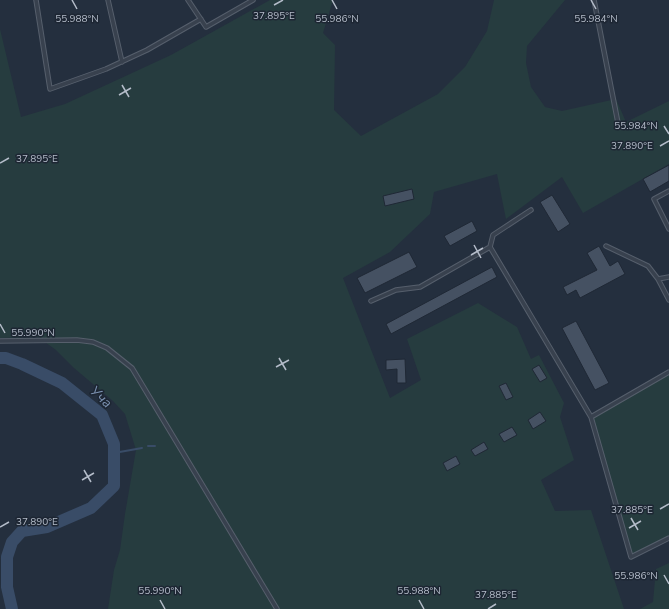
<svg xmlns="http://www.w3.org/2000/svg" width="669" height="609" font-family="'Nunito Sans',sans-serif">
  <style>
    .green { fill: #263c3f }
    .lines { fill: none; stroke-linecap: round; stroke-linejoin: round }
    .stream { stroke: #394c67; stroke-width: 2 }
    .river { stroke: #394c67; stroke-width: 12 }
    .building { fill: #455162; stroke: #1f2835 }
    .service-casing { stroke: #565f6c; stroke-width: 5.5 }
    .service { stroke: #38414e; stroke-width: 3.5 }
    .ticks { fill: none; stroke: #b4bcc9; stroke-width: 1.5 }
    .labels { text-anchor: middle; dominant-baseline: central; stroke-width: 3; stroke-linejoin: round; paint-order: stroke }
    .water-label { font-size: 14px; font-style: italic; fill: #7c92b1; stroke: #1d2633 }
    .ticks-label { font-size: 10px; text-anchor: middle; fill: #b4bcc9; stroke: #1d2633; stroke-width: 3; stroke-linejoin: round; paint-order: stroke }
  </style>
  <rect width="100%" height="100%" fill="#242f3e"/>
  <path class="green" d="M270,0H333L323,33L335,45L334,110L361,136L438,94L465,67L487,31L494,0H565L527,46L526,63L531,87L545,107L562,111L616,99L626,122L669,101V164L583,213L562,177L506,219L497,174L434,192L430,214L390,252L343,278L390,398L421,380L407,339L478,303L517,327L531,359L539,355L564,403L560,417L574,460L541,480L555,511L591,510L624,609H108L114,570L120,550L125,514L136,450L125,414L113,401L74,368L56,350L38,337L0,338V29L21,117L65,104L171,55Z
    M669,374V538L631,557L591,417Z
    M669,563V609H640L653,602L656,569Z"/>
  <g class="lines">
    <path class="stream" d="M148,446H155
      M114,453L142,448"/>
    <path class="river" d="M0,358H6L22,364L62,383L102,415L114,444V486L91,508L47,527L22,531L12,542L7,557V587L12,609"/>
  </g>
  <path class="building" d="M669,165V181L650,192L643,179Z
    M412,189L414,199L385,206L383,196Z
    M552,195L570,224L558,232L540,202Z
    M472,221L477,231L450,246L444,236Z
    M599,246L610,266L618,261L625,274L580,298L576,290L567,295L563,287L597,270L587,253Z
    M409,252L417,267L365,293L357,278Z
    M492,267L497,277L391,334L386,324Z
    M576,321L609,383L595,390L562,328Z
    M405,359L406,383H397V369L386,370V360Z
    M539,365L547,378L540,382L532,369Z
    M506,383L513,397L506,400L499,386Z
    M540,412L546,421L533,429L528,420Z
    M512,427L517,435L504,442L499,434Z
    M484,442L488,449L475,456L471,450Z
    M456,456L460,464L447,471L443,463Z"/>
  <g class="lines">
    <defs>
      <path id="service" d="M36,0L50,89L106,69L147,50L201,19
        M108,0L122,62
        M188,0L206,27L253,0
        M594,0L618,123
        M669,191L654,199L669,229
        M606,246L648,266L658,279L669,277
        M490,247L493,235L531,210
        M658,279L669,300
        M371,301L396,290L420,287L490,247L591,417
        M0,341L77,340L93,342L107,348L132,368L277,609
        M669,372L591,417L631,557L669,538"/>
    </defs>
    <use href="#service" class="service-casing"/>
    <use href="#service" class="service"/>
  </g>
  <path class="ticks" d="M72,0L77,9M332,0L337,9M591,0L596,9M274,5L283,0M122,85L129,97M119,95L131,88M664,126L669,134M660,146L669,141M0,163L9,158M474,245L481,258M471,255L483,248M0,324L5,333M279,358L286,370M276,367L289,360M84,470L91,482M82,480L94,473M660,509L669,504M631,518L638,530M0,527L9,522M629,528L641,521M664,575L669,584M160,600L165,609M419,600L424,609M488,609L496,604"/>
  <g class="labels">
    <g class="water-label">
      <text transform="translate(101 397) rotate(43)">Уча</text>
    </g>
  </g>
  <g class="ticks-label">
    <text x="274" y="19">37.895°E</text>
    <text x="77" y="22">55.988°N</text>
    <text x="337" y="22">55.986°N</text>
    <text x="596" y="22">55.984°N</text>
    <text x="636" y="129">55.984°N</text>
    <text x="632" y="149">37.890°E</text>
    <text x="37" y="162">37.895°E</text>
    <text x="33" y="336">55.990°N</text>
    <text x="632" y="513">37.885°E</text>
    <text x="37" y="525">37.890°E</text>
    <text x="636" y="579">55.986°N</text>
    <text x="160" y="594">55.990°N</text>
    <text x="419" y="594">55.988°N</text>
    <text x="496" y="598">37.885°E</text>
  </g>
</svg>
